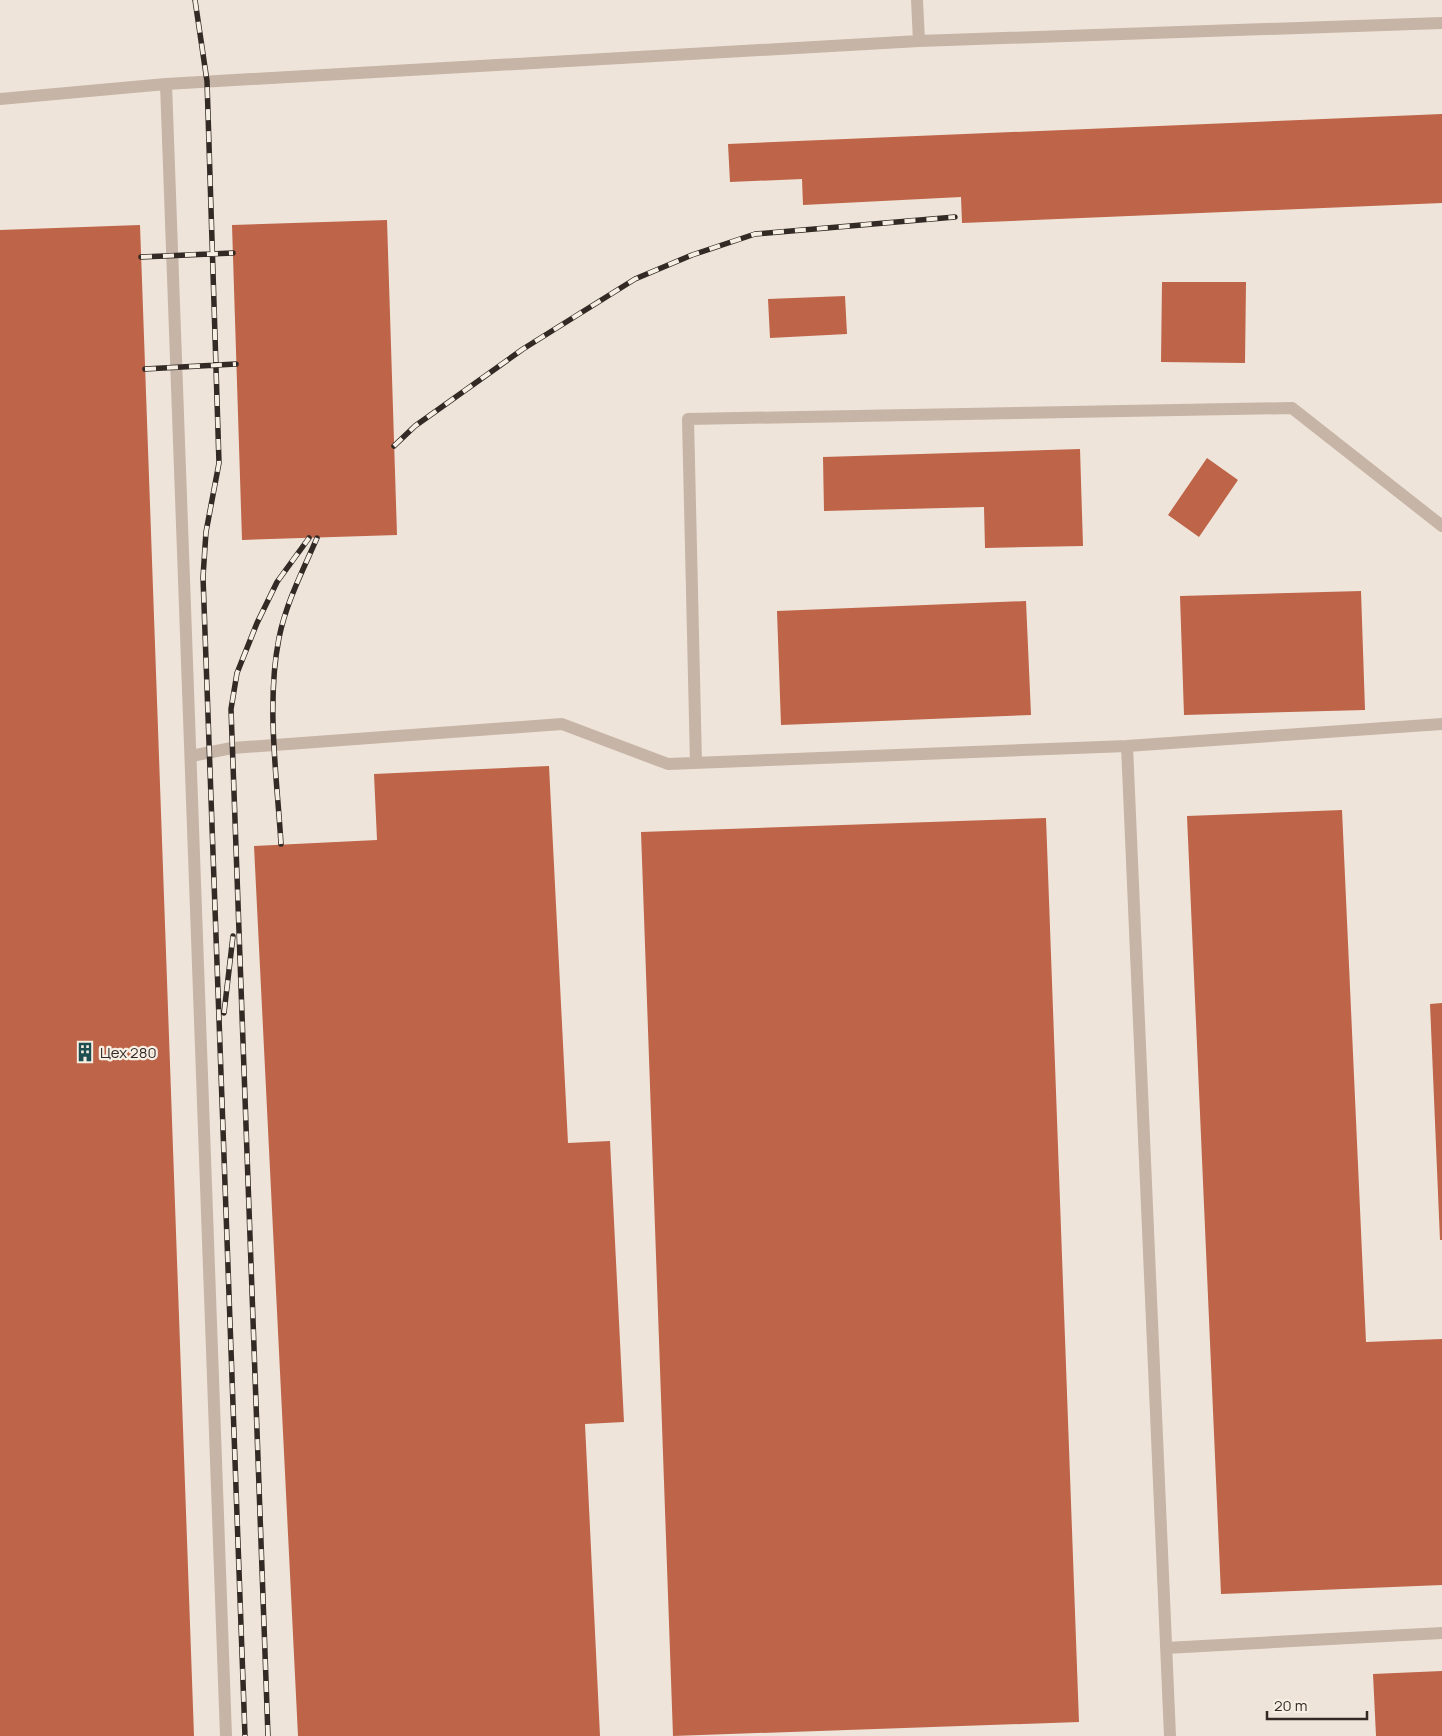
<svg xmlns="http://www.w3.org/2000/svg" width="1442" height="1736" font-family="Manrope,sans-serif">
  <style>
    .building { fill: #be6448 }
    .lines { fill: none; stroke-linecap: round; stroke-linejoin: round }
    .minor { stroke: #c6b4a6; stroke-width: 12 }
    .rail-casing { stroke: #332a26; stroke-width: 5.5 }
    .rail { stroke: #f7efe4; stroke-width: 4; stroke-dasharray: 11; stroke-linecap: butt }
    .labels { text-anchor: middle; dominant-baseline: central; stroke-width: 4.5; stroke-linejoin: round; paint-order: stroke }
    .poi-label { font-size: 15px; fill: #332a26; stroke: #f7efe4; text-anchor: start }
  </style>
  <rect width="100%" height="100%" fill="#efe4d9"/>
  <path class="building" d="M1442,114V203L962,223L961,197L803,205L802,179L730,182L728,144Z
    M387,220L397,535L242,540L232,225Z
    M140,225L194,1736H0V230Z
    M1162,282H1246L1245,363L1161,362Z
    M845,296L847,334L770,338L768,299Z
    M1080,449L1083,546L985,548L984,507L824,511L823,457Z
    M1207,458L1238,480L1199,537L1168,515Z
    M1361,591L1365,710L1184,715L1180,596Z
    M1026,601L1031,715L781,725L777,611Z
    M549,766L568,1143L610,1141L624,1422L585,1424L600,1736H298L254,846L377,840L374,774Z
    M1342,810L1366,1342L1442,1339V1585L1221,1594L1187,816Z
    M1046,818L1079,1722L673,1736L641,832Z
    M1442,1003V1240H1440L1430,1004Z
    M1442,1671V1736H1376L1373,1674Z"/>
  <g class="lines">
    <path class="minor" d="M917,0L919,41
      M166,84L226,1736
      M0,99L166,84L919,41L1442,23
      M1127,746L1170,1736
      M191,756L232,748L562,724L668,764L1127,746L1442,724
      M696,763L688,419L1292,408L1442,526
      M1166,1648L1442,1633"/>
    <defs>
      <path id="rail" d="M195,0L207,81L219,463L206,532L203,577L245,1736
        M141,257L233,253
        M145,369L236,364
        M394,446L415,426L523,349L635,279L692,255L755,234L955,217
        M281,844C277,777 266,704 279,638C286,603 303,570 317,538
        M224,1013L233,936
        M268,1736L231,709L237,673L257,623L277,582L309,538"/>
    </defs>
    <use href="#rail" class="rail-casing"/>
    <use href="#rail" class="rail"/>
  </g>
  <defs>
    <symbol id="building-bare" viewBox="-9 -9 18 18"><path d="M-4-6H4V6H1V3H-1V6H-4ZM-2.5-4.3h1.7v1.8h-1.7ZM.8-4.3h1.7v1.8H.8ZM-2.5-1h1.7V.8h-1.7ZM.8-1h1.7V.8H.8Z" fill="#1f4e51" stroke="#f7efe4" stroke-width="2.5" paint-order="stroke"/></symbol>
  </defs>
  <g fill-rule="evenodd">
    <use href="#building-bare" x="71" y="1038" width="28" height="28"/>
  </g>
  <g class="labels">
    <g class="poi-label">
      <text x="100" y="1052">Цех 280</text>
    </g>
  </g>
  <path d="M1267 1711v8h100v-8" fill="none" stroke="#332a26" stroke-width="2.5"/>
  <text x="1274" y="1711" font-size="15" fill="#332a26" stroke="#f7efe4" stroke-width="4" paint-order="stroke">20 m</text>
</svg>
